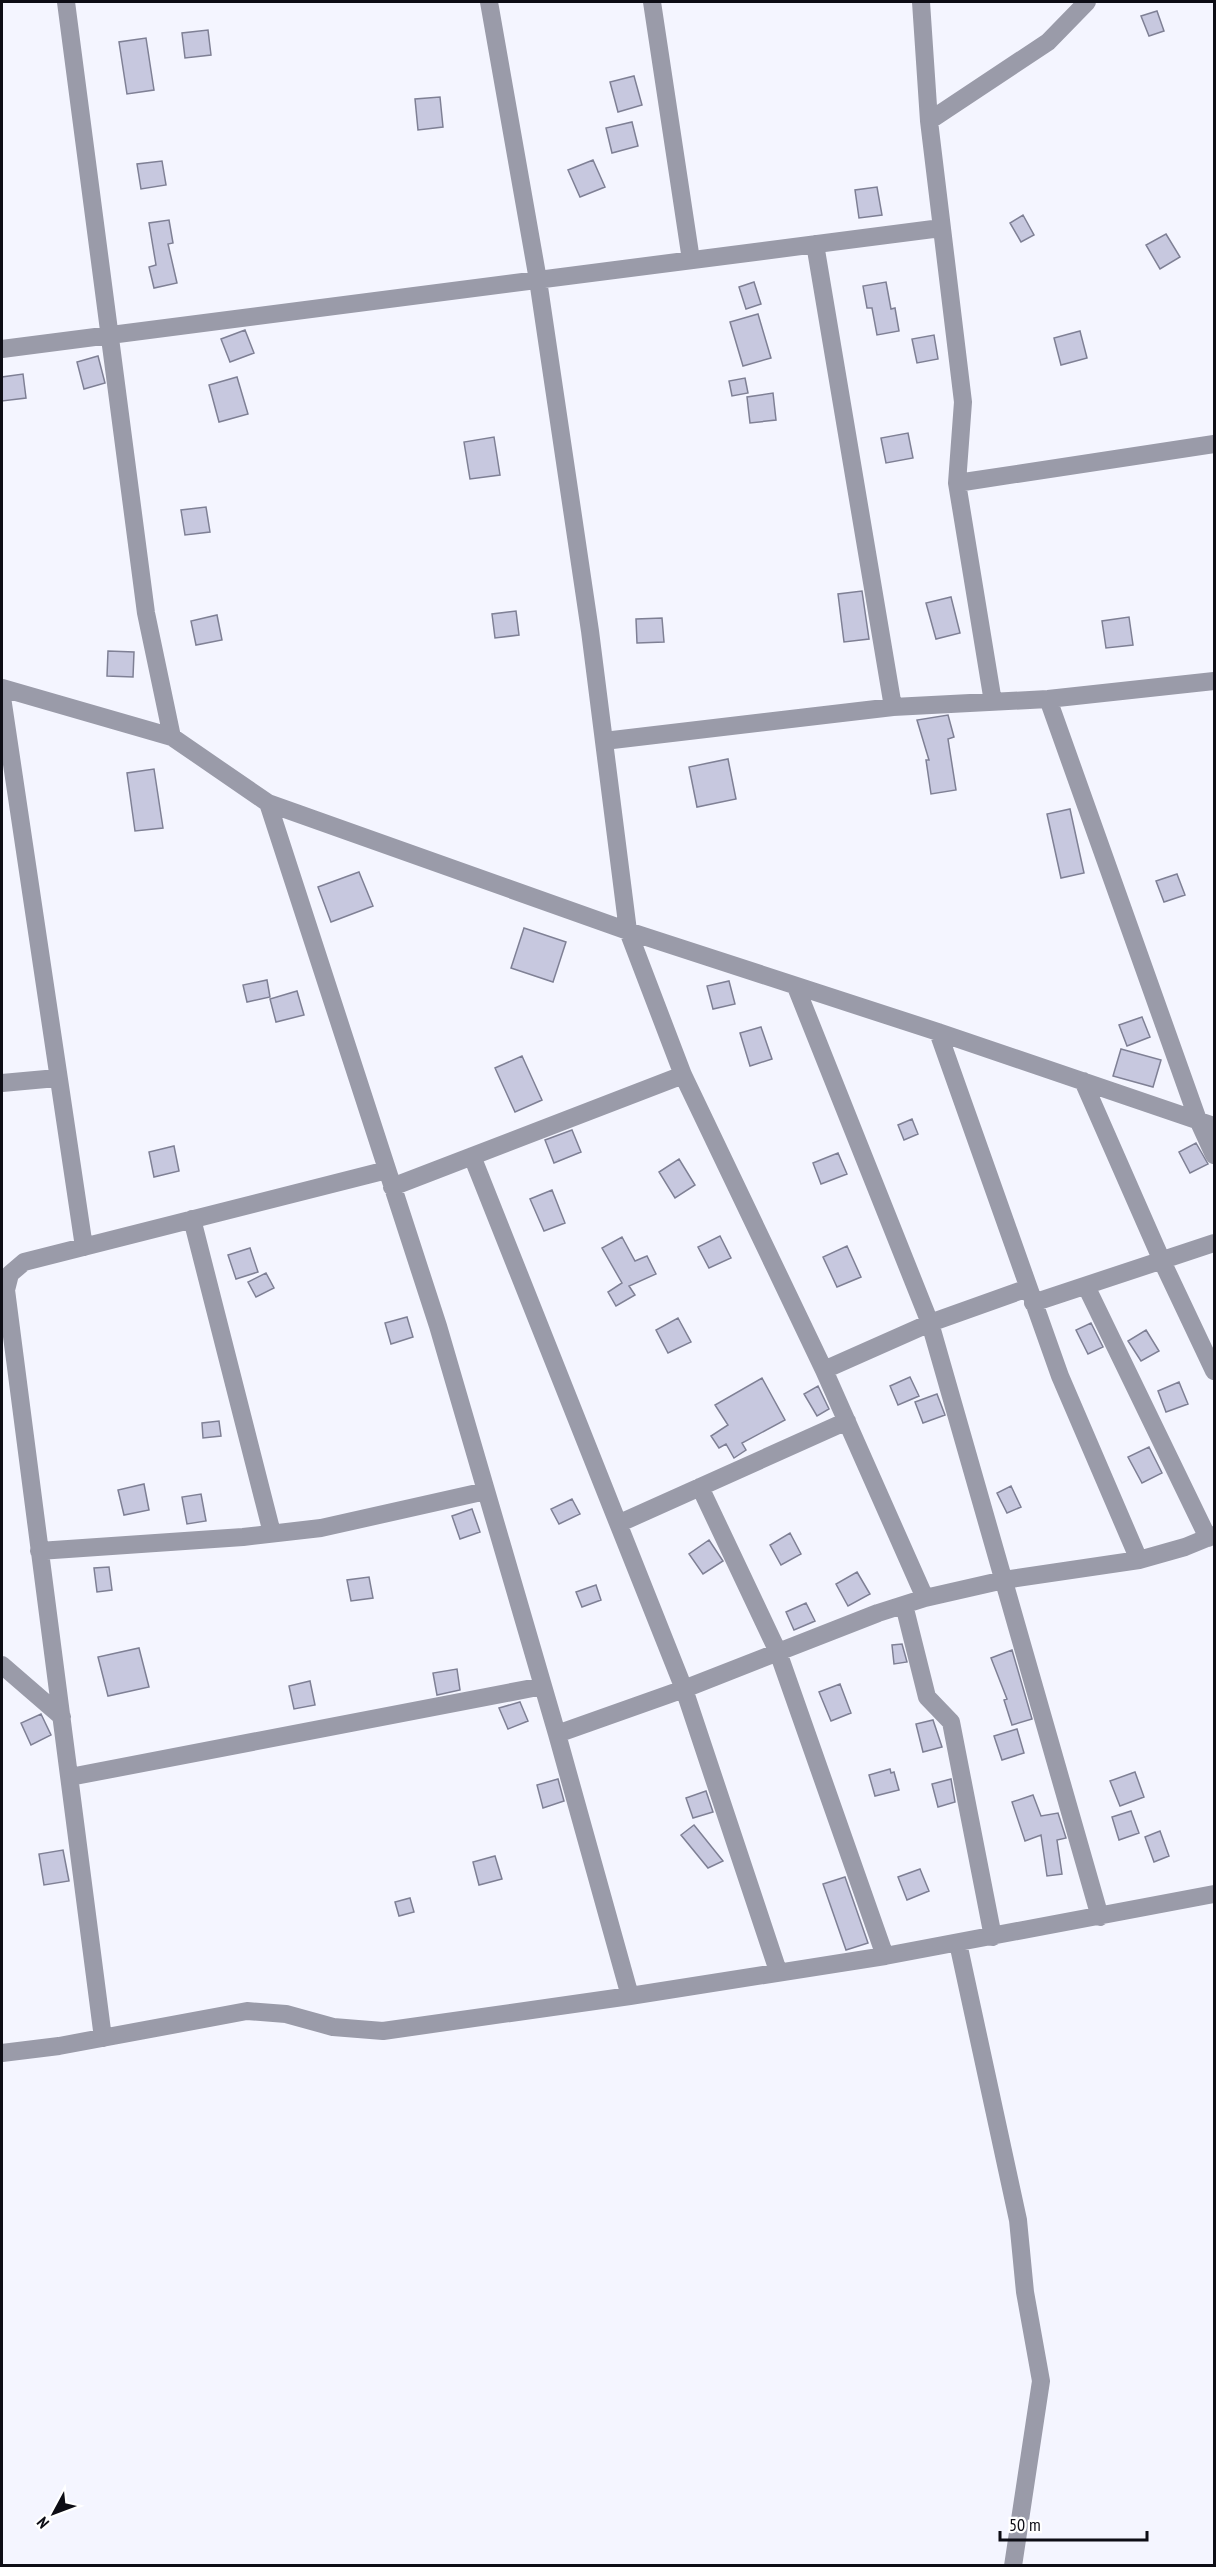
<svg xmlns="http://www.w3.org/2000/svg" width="1216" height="2567" font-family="'PT Sans Narrow',sans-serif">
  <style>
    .building { fill: #c7c8df; stroke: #7f8095; stroke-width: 1.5 }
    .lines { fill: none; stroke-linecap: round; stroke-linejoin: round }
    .street { stroke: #9a9ba9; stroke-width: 18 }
  </style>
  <rect width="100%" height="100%" fill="#f4f5ff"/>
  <path class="building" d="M1157,11L1164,31L1149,36L1141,16Z
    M208,30L211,55L185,58L182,33Z
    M146,38L154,90L127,94L119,42Z
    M634,76L642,105L618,112L610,82Z
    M440,97L443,127L418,130L415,99Z
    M632,122L638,146L612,153L606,128Z
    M593,160L605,187L580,197L568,170Z
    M162,161L166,185L141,189L137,164Z
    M877,187L882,215L859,218L855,190Z
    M1023,215L1034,235L1021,242L1010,223Z
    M169,220L173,243L168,244L177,283L154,288L149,267L156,265L149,223Z
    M1166,234L1180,257L1160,269L1146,245Z
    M754,282L761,304L746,309L739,287Z
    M886,282L891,309L895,308L899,331L877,335L872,308H867L863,286Z
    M758,314L771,358L743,366L730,322Z
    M245,330L254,353L230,362L221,339Z
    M1080,331L1087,358L1061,365L1054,338Z
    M934,335L938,359L917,363L912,339Z
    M98,356L105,383L84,389L77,362Z
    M23,374L26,398L2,401V377Z
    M237,377L248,414L219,422L209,385Z
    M745,378L748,393L732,396L729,381Z
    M773,393L776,420L750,423L747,397Z
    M908,433L913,458L886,463L881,438Z
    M494,437L500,475L470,479L464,442Z
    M206,507L210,532L185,535L181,510Z
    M862,591L869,639L844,642L838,594Z
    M951,597L960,633L936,639L926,603Z
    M516,611L519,635L495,638L492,614Z
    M217,615L222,640L196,645L191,621Z
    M1129,617L1133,645L1106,648L1102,621Z
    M662,618L664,642L637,643L636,619Z
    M108,651L134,652L133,677L107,676Z
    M948,715L954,737L948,739L956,790L931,794L926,760H929L917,720Z
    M728,759L736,799L697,807L689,767Z
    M154,769L163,828L135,831L127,773Z
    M1070,809L1084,873L1061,878L1047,814Z
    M359,872L373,906L331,922L318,887Z
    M1177,874L1185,895L1164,902L1156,881Z
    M524,928L566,942L553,982L511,968Z
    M267,980L270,997L247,1002L243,985Z
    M729,981L735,1004L713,1009L707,986Z
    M297,991L304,1015L276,1022L270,999Z
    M1142,1017L1150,1037L1127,1046L1119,1025Z
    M761,1027L772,1059L750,1066L740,1033Z
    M1121,1049L1161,1060L1153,1087L1113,1076Z
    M522,1056L542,1100L515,1112L495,1068Z
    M912,1119L918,1134L904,1140L898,1125Z
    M572,1130L581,1152L554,1163L545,1140Z
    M1196,1143L1208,1164L1190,1173L1179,1152Z
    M174,1146L179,1171L154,1177L149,1152Z
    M838,1153L847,1174L821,1184L813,1163Z
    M679,1159L695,1185L675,1198L659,1172Z
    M552,1190L565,1223L544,1231L530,1199Z
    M720,1236L731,1258L709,1268L698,1247Z
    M622,1237L635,1261L647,1256L656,1274L629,1286L635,1295L616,1306L608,1292L622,1283L602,1248Z
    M847,1246L861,1277L837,1287L823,1257Z
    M250,1248L258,1272L236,1279L228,1255Z
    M266,1273L274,1288L256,1297L248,1282Z
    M407,1317L413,1337L391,1344L385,1323Z
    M678,1318L691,1342L668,1353L656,1330Z
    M1091,1323L1103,1347L1088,1354L1076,1330Z
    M1146,1330L1159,1351L1141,1361L1128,1341Z
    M910,1377L919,1396L898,1405L890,1386Z
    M762,1378L785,1420L742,1443L746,1450L734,1458L726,1444L719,1448L711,1436L728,1425L715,1405Z
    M1179,1382L1188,1404L1166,1412L1158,1391Z
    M818,1386L829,1409L817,1416L804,1394Z
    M937,1394L945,1415L923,1423L915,1402Z
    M219,1421L221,1436L203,1438L202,1423Z
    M1149,1447L1162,1473L1142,1483L1128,1457Z
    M144,1484L149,1510L124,1515L118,1490Z
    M1011,1486L1021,1507L1007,1513L997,1493Z
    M201,1494L206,1521L187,1524L182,1497Z
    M572,1499L580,1514L559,1524L551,1509Z
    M472,1509L480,1532L460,1539L452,1516Z
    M790,1533L801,1554L781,1565L770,1545Z
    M709,1540L723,1561L703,1574L689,1554Z
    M109,1567L112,1590L97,1592L94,1568Z
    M857,1572L870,1594L848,1606L836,1584Z
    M369,1577L373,1598L351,1601L347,1580Z
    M596,1585L601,1600L582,1607L576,1592Z
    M806,1603L815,1621L794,1630L786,1612Z
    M902,1644L907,1662L894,1664L892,1645Z
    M139,1648L149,1687L108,1696L98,1657Z
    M1012,1650L1032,1719L1012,1725L1004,1700L1007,1699L991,1658Z
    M457,1669L460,1690L437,1695L433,1673Z
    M310,1681L315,1705L294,1709L289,1686Z
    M840,1684L851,1713L831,1721L819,1692Z
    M520,1702L528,1721L508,1729L499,1708Z
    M41,1714L51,1735L31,1745L21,1723Z
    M933,1720L942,1747L923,1752L916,1724Z
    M1017,1729L1024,1753L1002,1760L994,1736Z
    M890,1769L891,1773L894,1772L899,1790L875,1796L869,1775Z
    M1135,1772L1144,1797L1120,1806L1110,1781Z
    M558,1779L564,1801L543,1808L537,1785Z
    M951,1779L955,1802L938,1807L932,1784Z
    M706,1791L713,1812L693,1818L686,1798Z
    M1033,1795L1041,1816L1058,1813L1066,1838L1057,1840L1062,1874L1047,1876L1041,1835L1025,1841L1012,1802Z
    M1131,1811L1139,1833L1119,1840L1112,1817Z
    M694,1825L723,1861L708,1868L681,1835Z
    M1160,1831L1169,1856L1154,1862L1145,1837Z
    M63,1850L69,1881L44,1885L39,1854Z
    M495,1856L502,1879L479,1885L473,1862Z
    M920,1869L929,1891L907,1900L898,1877Z
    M845,1877L868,1943L846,1950L823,1884Z
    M410,1898L414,1912L399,1916L395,1902Z"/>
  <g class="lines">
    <path class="street" d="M66,2L146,613L172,737L268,803L438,1326L557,1734L630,1996
      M489,2L538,280L590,631L628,931L683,1075L824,1370L925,1598
      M652,2L691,260
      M921,2L929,121L963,402L957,483L993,702
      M929,121L1048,42L1087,2
      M815,244L893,707
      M2,349L941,228
      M957,483L1214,444
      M2,688L172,737
      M2,697L84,1247
      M1048,699L1198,1120L1214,1155
      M604,741L893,707L1048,699L1214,681
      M268,803L628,931L938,1032L1214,1126
      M796,987L930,1323L1100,1917
      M938,1032L1060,1376L1139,1560
      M1083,1081L1162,1261L1214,1371
      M2,1083L57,1078
      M472,1156L684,1689L778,1971
      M392,1187L683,1075
      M192,1219L272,1533
      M1086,1286L1208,1538
      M1033,1303L1214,1243
      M824,1370L930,1323L1028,1288
      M700,1487L778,1652L885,1956
      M620,1523L847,1421
      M39,1551L243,1537L321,1528L486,1491
      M904,1605L927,1697L951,1722L993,1937
      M2,1665L62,1717
      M557,1734L684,1689L878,1613L925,1598L1004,1580L1139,1560L1185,1547L1214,1535
      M70,1777L543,1686
      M958,1943L1018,2220L1025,2292L1041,2381L1013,2566
      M103,2038L6,1290L10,1274L24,1262L387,1170
      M2,2053L59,2046L247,2011L286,2014L333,2027L383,2031L630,1996L885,1956L1214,1894"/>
  </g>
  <rect width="1216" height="2567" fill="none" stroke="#0d0d15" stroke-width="6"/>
  <g transform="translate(54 2513) rotate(229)" stroke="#ffffff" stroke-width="4.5" paint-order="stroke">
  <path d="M0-4.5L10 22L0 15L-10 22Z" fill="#0d0d15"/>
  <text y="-9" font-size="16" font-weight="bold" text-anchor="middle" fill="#0d0d15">N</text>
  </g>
  <path d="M1000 2531v9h147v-9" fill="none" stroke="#0d0d15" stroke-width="3"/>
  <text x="1009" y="2531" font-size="18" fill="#0d0d15" stroke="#ffffff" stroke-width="4.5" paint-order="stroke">50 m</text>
</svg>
